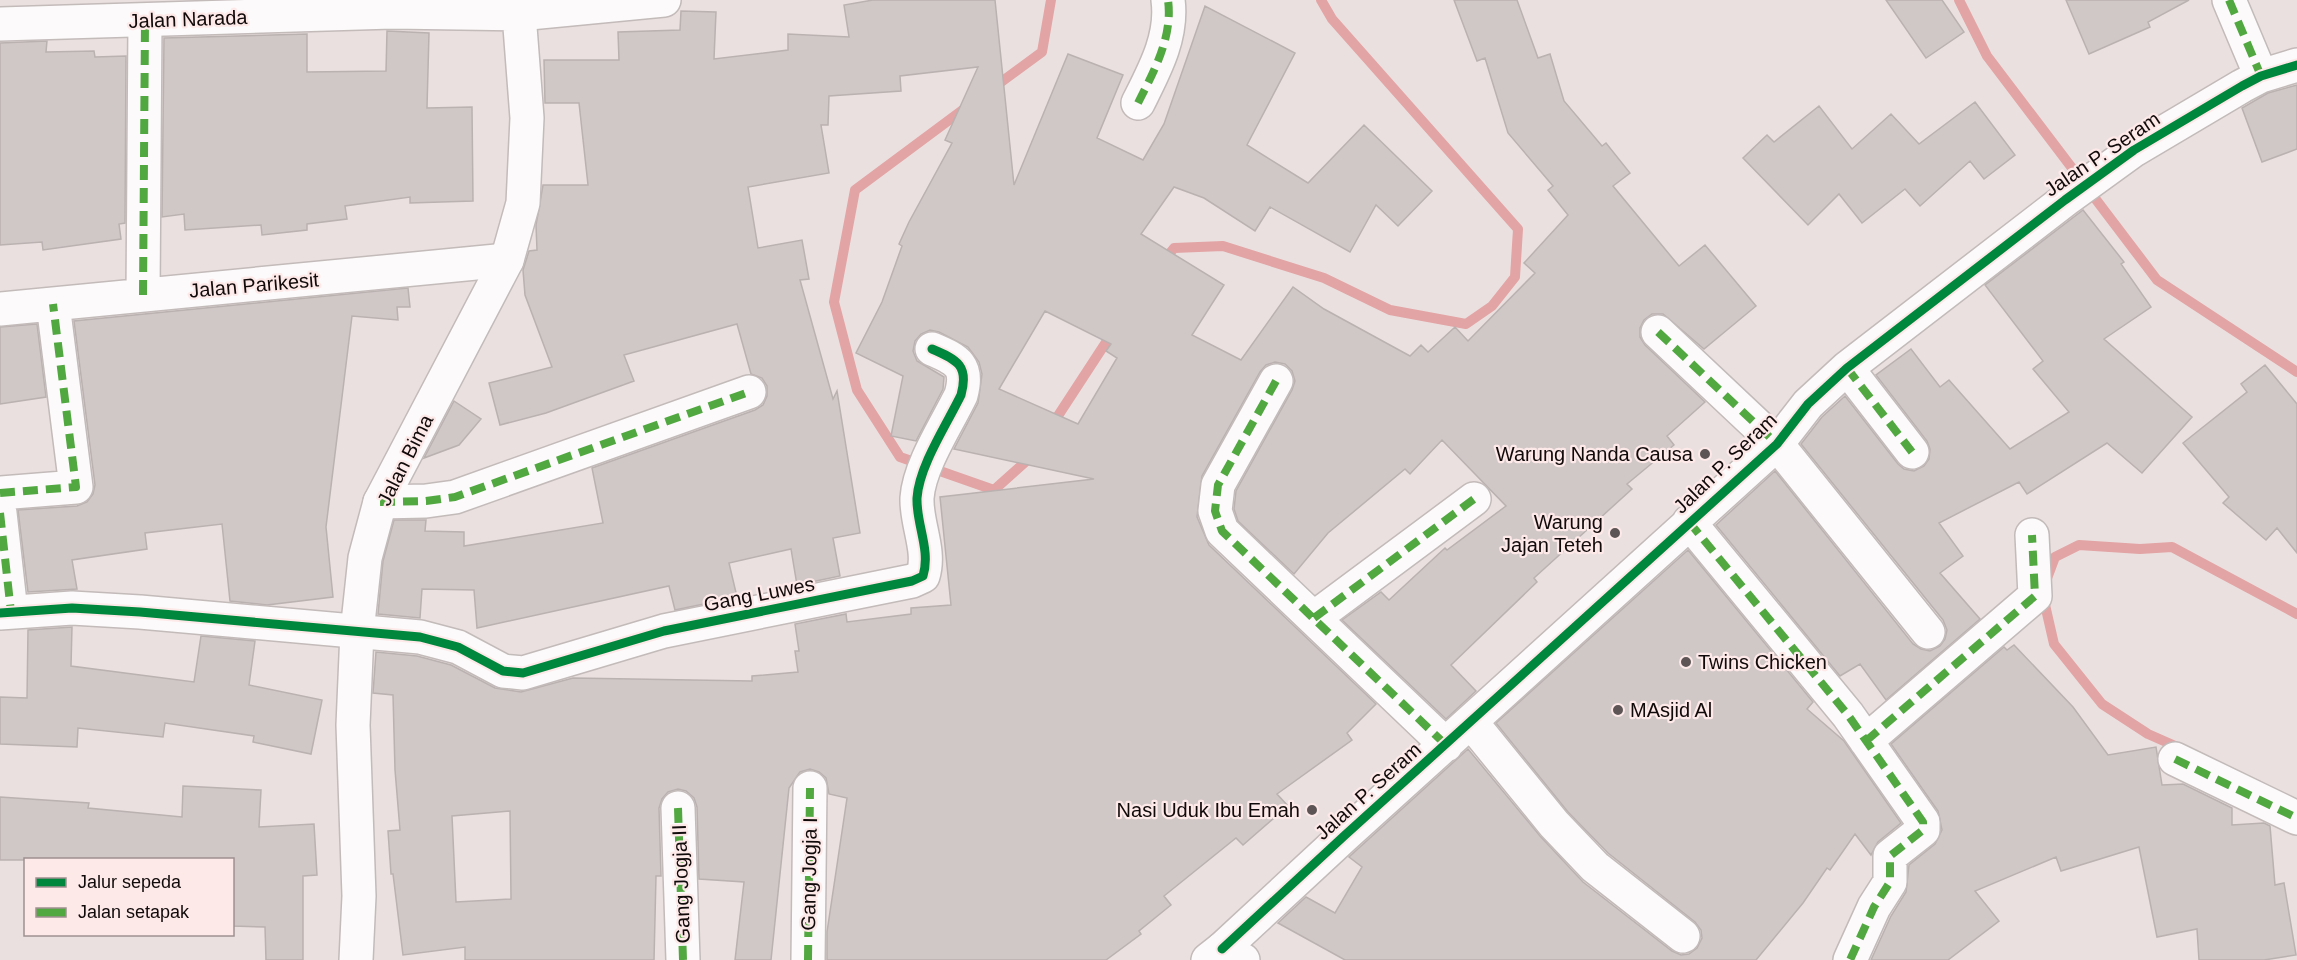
<svg xmlns="http://www.w3.org/2000/svg" width="2297" height="960" font-family="Arial,sans-serif">
  <style>
    .lines { fill: none; stroke-linecap: round; stroke-linejoin: round }
    .stream { stroke: #e2a4a4; stroke-width: 10 }
    .building { fill: #d0c7c7; stroke: #bab1b1; stroke-width: 1.5; fill-rule: evenodd }
    .minor-casing { stroke: #c3baba; stroke-width: 36 }
    .secondary-casing { stroke: #c3baba; stroke-width: 36 }
    .minor { stroke: #fcfafa; stroke-width: 33 }
    .secondary { stroke: #fcfafa; stroke-width: 33 }
    .quiet { stroke: #51a841; stroke-width: 8; stroke-dasharray: 15 8; stroke-linecap: butt }
    .cycleway-casing { stroke: #fee9e9; stroke-width: 13 }
    .cycleway { stroke: #00873e; stroke-width: 9 }
    .poi-dot { fill: #5d5555; stroke: #fee9e9; stroke-width: 2 }
    .labels { text-anchor: middle; dominant-baseline: central; stroke-width: 4.5; stroke-linejoin: round; paint-order: stroke }
    .street-label { font-size: 20px; fill: #110a0a; stroke: #fee9e9 }
    .poi-label { font-size: 20px; fill: #110a0a; stroke: #fee9e9; text-anchor: end }
  </style>
  <rect width="100%" height="100%" fill="#ebe0e0"/>
  <g class="lines">
    <path class="stream" d="M1959,0L1987,56L2157,280L2297,372
      M993,88L1042,52L1051,0
      M968,106L855,190L834,302L857,390L900,457L994,490L1032,456
      M1163,262L1174,248L1223,246L1324,278L1390,310L1466,324L1492,306L1515,277L1518,229L1332,19L1321,0
      M1052,425L1114,330
      M2046,581L2055,557L2079,545L2140,549L2172,547L2297,614
      M2043,596L2054,644L2102,704L2148,734L2182,749"/>
  </g>
  <path class="building" d="M873,0H995L1014,185L1068,54L1123,75L1097,138L1143,160L1164,124L1205,6L1295,53L1247,145L1308,183L1364,125L1432,191L1398,226L1376,205L1350,252L1270,207L1255,231L1204,198L1174,187L1141,234L1224,285L1192,335L1241,360L1293,287L1324,309L1410,356L1421,345L1428,352L1455,327L1468,341L1535,273L1524,263L1568,215L1548,190L1553,186L1508,133L1485,58L1477,61L1454,0H1517L1538,58L1550,54L1564,101L1602,146L1606,143L1630,173L1613,186L1679,266L1705,245L1756,306L1704,349L1663,314H1652L1644,320L1640,328V337L1645,345L1705,402L1667,436L1674,445L1627,484L1632,489L1534,578L1537,582L1451,665L1476,691L1446,719L1342,620L1381,592L1389,600L1445,548L1447,550L1506,506L1442,440L1410,474L1405,469L1328,533L1294,574L1238,521L1234,509L1236,491L1292,390L1295,381L1292,371L1285,364L1275,362L1266,365L1260,372L1202,476L1197,517L1209,545L1376,704L1347,733L1352,740L1277,794L1288,806L1243,845L1236,838L1164,896L1171,905L1139,931L1141,934L1106,960H827V932L847,798L829,794L826,778L819,772L810,769L800,772L789,788L771,960H735L744,882L699,879L697,807L694,798L686,791L678,789L668,792L662,799L659,808L661,876H656L654,960H465V947L403,955L393,874H391L388,831L400,830L395,770L393,695L373,693L376,652L417,656L451,665L495,688L521,692L573,678L752,681V676L798,672L795,651H799L795,624L846,614L847,622L911,614V608L951,605L940,497L1094,479L954,449L978,403L982,374L979,362L968,347L939,332L930,330L921,334L915,341L913,351L917,361L944,377L943,389L916,441L891,436L903,376L856,353L882,302L902,246L899,244L909,222L952,143L945,140L978,67L900,76L901,91L829,96L828,125H821L829,173L748,187L758,248L802,240L809,279L800,280L833,399L837,391L860,533L833,538L840,576L797,585L791,549L729,563L737,597L675,610L669,586L477,628L474,590L422,589L420,618L378,614L383,561L394,520H426L425,531L464,532V546L603,523L592,468L755,410L763,405L767,396V386L762,378L751,374L737,324L624,355L634,381L546,413L500,425L489,383L552,367L525,295L523,270L529,251L537,250L536,225L543,185H588L579,103H545L544,60H619L618,32L680,30L681,11L716,12L714,59L788,50V34L849,37L844,5ZM1045,311L1111,344L1106,351L1117,358L1078,424L999,389ZM510,811L511,899L456,902L452,816Z
    M1886,0H1942L1964,32L1926,58Z
    M2066,0H2189L2148,22L2150,27L2089,54Z
    M387,31L429,33L427,108L472,107L473,201L410,203V197L345,206L347,219L307,224V230L262,235L261,225L185,230L184,214L162,217L164,38L307,34V72L386,71Z
    M47,41L46,52L94,51L95,57L126,56L125,223L119,224L121,239L43,250L42,242L0,245V43Z
    M2297,85V149L2262,162L2242,108L2268,93Z
    M1975,102L2015,155L1984,179L1970,161L1920,206L1905,189L1862,223L1839,194L1808,225L1743,158L1767,135L1774,142L1819,106L1852,149L1891,114L1919,144Z
    M2083,210L2124,262L2121,264L2151,307L2104,339L2192,417L2142,473L2107,443L2027,494L2019,482L1939,523L1963,556L1940,573L1980,619L1886,700L1860,664L1840,676L1716,525L1775,471L1913,644L1921,649L1930,651L1940,646L1945,639L1947,630L1943,620L1801,444L1822,417L1845,396L1898,464L1904,469L1914,471L1924,466L1929,459L1930,449L1927,441L1876,375L1911,349L1940,387L1949,380L2010,449L2069,412L2033,369L2043,361L1985,285Z
    M408,288L410,307H397L398,320L352,316L326,527L333,597L267,605L230,601L222,524L145,533L147,549L72,560L77,589L28,592L18,510L77,506L87,502L93,494L95,485L74,321Z
    M37,324L46,397L0,404V327Z
    M2265,365L2297,404V553L2277,528L2266,540L2223,503L2229,497L2183,443L2247,392L2241,384Z
    M454,401L481,419L459,445L424,458Z
    M1688,550L1813,702L1807,709L1844,741L1901,823L1878,842L1871,855L1855,834L1830,870L1827,868L1803,903L1756,960H1345L1278,923L1306,897L1335,913L1362,867L1349,857L1468,749L1540,836L1583,882L1672,951L1681,955L1689,954L1697,948L1702,938L1701,930L1695,922L1608,853L1568,812L1496,723Z
    M72,627L71,666L194,682L201,636L255,641L249,685L322,700L311,754L253,742L254,736L165,723L163,737L78,728L77,747L0,744V697L27,698L28,630Z
    M2014,645L2073,707L2108,755L2156,747L2162,785L2183,784L2232,808V825L2264,823L2270,826L2275,885L2284,883L2296,955L2264,960H2199L2197,929L2157,937L2139,847L2061,871L2056,857L1975,891L1999,921L1948,960H1871L1891,916L1906,892L1909,865L1935,844L1942,830L1938,811L1891,744L2004,647L2007,650Z
    M183,786L261,790L259,827L314,824L317,875L303,876V960H266L265,927L232,926V860H0V797L89,803L88,808L182,817Z"/>
  <g class="lines">
    <defs>
      <path id="minor" d="M2229,0L2261,76
        M519,14L664,0
        M1138,103C1154,71 1173,37 1168,0
        M143,295L145,21
        M0,309L507,260
        M1658,332L1777,444L1928,632
        M1847,368L1912,452
        M1276,381L1218,485L1215,511L1222,531L1446,745
        M0,493L76,487L53,304
        M380,502L426,501L455,497L749,392
        M0,513L11,612
        M1689,522L1848,715L1923,822V830L1890,856V882L1874,907L1850,960
        M0,613L72,608L140,612L420,637L458,647L503,671L523,673L664,631L912,581L923,576C931,550 916,524 917,498C919,466 947,424 961,395C969,366 958,360 932,349
        M1314,618L1474,499
        M1471,722L1554,824L1595,867L1683,936
        M1866,741L2035,596L2032,535
        M2175,759L2297,818
        M678,808L683,960
        M1222,949L1344,836L1777,444L1808,404L1847,368L2065,200L2134,150L2242,86L2261,76L2297,65
        M808,960L810,788"/>
      <path id="secondary" d="M0,24L392,12L519,14L527,118L523,203L507,260L380,502L365,558L357,632L353,725L359,896L356,960
        M1208,960L1222,949L1243,960"/>
    </defs>
    <use href="#minor" class="minor-casing"/>
    <use href="#secondary" class="secondary-casing"/>
    <use href="#minor" class="minor"/>
    <use href="#secondary" class="secondary"/>
    <path class="quiet" d="M2229,0L2261,76
      M1138,103C1154,71 1173,37 1168,0
      M143,295L145,21
      M1658,332L1777,444
      M1847,368L1912,452
      M1276,381L1218,485L1215,511L1222,531L1446,745
      M0,493L76,487L53,304
      M380,502L426,501L455,497L749,392
      M0,513L11,612
      M1689,522L1848,715L1923,822V830L1890,856V882L1874,907L1850,960
      M1314,618L1474,499
      M1866,741L2035,596L2032,535
      M2175,759L2297,818
      M678,808L683,960
      M808,960L810,788"/>
    <defs>
      <path id="cycleway" d="M0,613L72,608L140,612L420,637L458,647L503,671L523,673L664,631L912,581L923,576C931,550 916,524 917,498C919,466 947,424 961,395C969,366 958,360 932,349
        M1222,949L1344,836L1777,444L1808,404L1847,368L2065,200L2134,150L2242,86L2261,76L2297,65"/>
    </defs>
    <use href="#cycleway" class="cycleway-casing"/>
    <use href="#cycleway" class="cycleway"/>
  </g>
  <g class="poi-dot">
    <circle cx="1705" cy="454" r="6"/>
    <circle cx="1615" cy="533" r="6"/>
    <circle cx="1686" cy="662" r="6"/>
    <circle cx="1618" cy="710" r="6"/>
    <circle cx="1312" cy="810" r="6"/>
  </g>
  <g class="labels">
    <g class="street-label">
      <text transform="translate(188 19) rotate(-2)">Jalan Narada</text>
      <text transform="translate(2102 154) rotate(-34)">Jalan P. Seram</text>
      <text transform="translate(254 285) rotate(-5)">Jalan Parikesit</text>
      <text transform="translate(405 460) rotate(-63)">Jalan Bima</text>
      <text transform="translate(1725 463) rotate(-44)">Jalan P. Seram</text>
      <text transform="translate(759 594) rotate(-11)">Gang Luwes</text>
      <text transform="translate(1368 791) rotate(-42)">Jalan P. Seram</text>
      <text transform="translate(809 874) rotate(-89)">Gang Jogja I</text>
      <text transform="translate(681 884) rotate(-92)">Gang Jogja II</text>
    </g>
    <g class="poi-label">
      <text x="1693" y="454">Warung Nanda Causa</text>
      <text x="1603" y="522">Warung<tspan x="1603" dy="23">Jajan Teteh</tspan></text>
      <text x="1698" y="662" text-anchor="start">Twins Chicken</text>
      <text x="1630" y="710" text-anchor="start">MAsjid Al</text>
      <text x="1300" y="810">Nasi Uduk Ibu Emah</text>
    </g>
  </g>
  <rect x="24" y="858" width="210" height="78" fill="#fee9e9" stroke="#9f9090" stroke-width="1.5"/>
  <rect x="36" y="878" width="30" height="9" fill="#00873e" stroke="#9f9090" stroke-width="1.5"/>
  <text x="78" y="888" font-size="18" fill="#110a0a">Jalur sepeda</text>
  <rect x="36" y="908" width="30" height="9" fill="#51a841" stroke="#9f9090" stroke-width="1.5"/>
  <text x="78" y="918" font-size="18" fill="#110a0a">Jalan setapak</text>
</svg>
